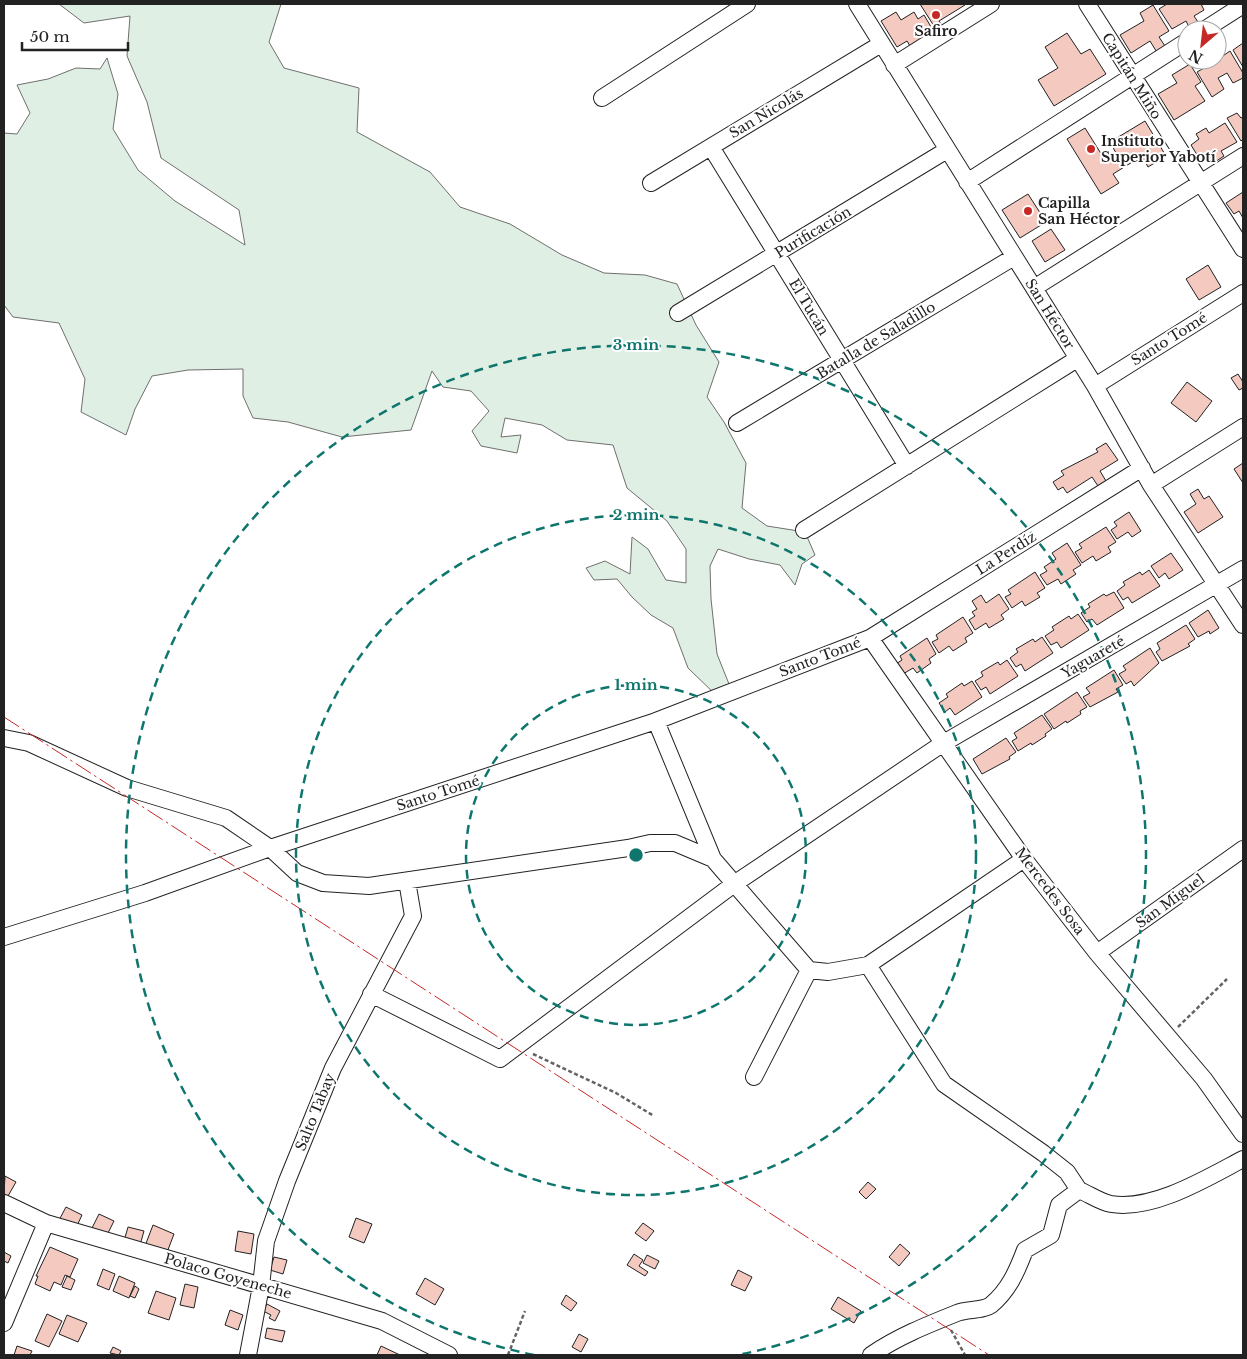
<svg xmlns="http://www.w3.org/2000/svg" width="1247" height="1359" font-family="'Libre Baskerville',serif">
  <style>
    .green { fill: #e0efe3; stroke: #6f6f6f }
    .building { fill: #f3c9c0; stroke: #222 }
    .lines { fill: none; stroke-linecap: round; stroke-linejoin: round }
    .minor-casing { stroke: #222; stroke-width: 18 }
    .path { stroke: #646464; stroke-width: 2.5; stroke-dasharray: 4 2.5; stroke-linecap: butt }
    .minor { stroke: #fff; stroke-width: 16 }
    .power { stroke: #c62828; stroke-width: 1; stroke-dasharray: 18 4 2.5 4; stroke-linecap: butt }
    .ring { fill: none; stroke: #0f766e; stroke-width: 2.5; stroke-dasharray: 9 6 }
    .poi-dot { fill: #c62828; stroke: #fff; stroke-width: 2 }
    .labels { text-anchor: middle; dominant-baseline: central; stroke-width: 4; stroke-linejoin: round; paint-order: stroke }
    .poi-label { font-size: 14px; font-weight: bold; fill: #222; stroke: #fff; text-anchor: start }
    .street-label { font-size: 14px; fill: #222; stroke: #fff }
    .centre { fill: #0f766e; stroke: #fff; stroke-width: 2.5 }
    .ring-label { font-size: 15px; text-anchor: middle; font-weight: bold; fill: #0f766e; stroke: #fff; stroke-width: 4; stroke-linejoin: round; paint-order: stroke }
  </style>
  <rect width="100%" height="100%" fill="#fff"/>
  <path class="green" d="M59,4H281L269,42L284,68L359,88L357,132L430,172L460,207L510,224L562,255L604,273L645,275L677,284L696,325L719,362L707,397L724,422L746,463L742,508L767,526L805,532L815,555L802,564L795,585L780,565L749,559L718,549L710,566L711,599L717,654L729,684L717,696L688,668L673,628L651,615L632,597L617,579L594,580L586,568L605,561L630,574L632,537L648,549L666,580L686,583V549L667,521L627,488L613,445L567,440L542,425L505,418L501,437L521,435L517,453L481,446L472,431L489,411L471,391L443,387L432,371L411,430L342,437L288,422L253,418L243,396V369L188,370L152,376L135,409L126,435L81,412L85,379L59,323L13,317L4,305V133L17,134L30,113L17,85L48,79L76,68L100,69L107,58L118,94L113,129L138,170L175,201L245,245L239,210L161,158L147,102L127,56L130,16L84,23Z"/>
  <path class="building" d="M920,4H965V5L939,21L945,30L939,34Z
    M1167,4H1201L1204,10L1194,16L1198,22L1189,27L1186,21L1172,29L1159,9Z
    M1153,5L1169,31L1159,37L1167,49L1158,54L1150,41L1131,53L1120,35L1144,21L1140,13Z
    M896,12L901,20L914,12L918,19L924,15L937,37L913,51L907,41L897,47L881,21Z
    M1067,33L1081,54L1090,49L1106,74L1054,106L1038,80L1058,68L1045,47Z
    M1243,43V67L1233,50Z
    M1230,51L1243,73V78L1233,83L1227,73L1218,78L1224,89L1212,97L1197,72L1204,68L1201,61L1217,60Z
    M1190,64L1201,82L1195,86L1205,101L1174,120L1158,94L1177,83L1172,75Z
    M1237,113L1241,118L1243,117V139L1241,141L1227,118Z
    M1145,121L1166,156L1148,167L1142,156L1113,174L1119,183L1101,194L1067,139L1085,128L1105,160L1116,153L1110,142Z
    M1225,123L1237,142L1221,151L1224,156L1215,162L1212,157L1202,163L1191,145L1199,139L1196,134L1206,128L1209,133Z
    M1243,192V218L1239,211L1234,214L1226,203Z
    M1028,194L1046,222L1020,238L1002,210Z
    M1051,229L1065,250L1045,262L1032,241Z
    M1208,265L1221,287L1199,300L1186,279Z
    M1238,374L1243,382V388L1239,390L1231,378Z
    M1187,382L1212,401L1196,422L1171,403Z
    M1106,443L1118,460L1100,471L1106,481L1098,486L1092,477L1067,493L1063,487L1058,490L1053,482L1064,475L1061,471L1098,452L1096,449Z
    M1243,463V483L1234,469Z
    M1198,489L1204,499L1209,496L1223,517L1198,533L1184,512L1196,504L1190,494Z
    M1129,512L1141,531L1132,537L1128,532L1117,539L1111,530L1117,526L1114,522Z
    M1106,527L1116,542L1108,547L1111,552L1096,561L1093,556L1082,563L1075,552L1082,548L1079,544Z
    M1067,543L1081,565L1073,570L1076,574L1061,584L1058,579L1047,585L1040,575L1047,571L1044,567L1056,559L1052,553Z
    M1171,553L1183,570L1169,579L1165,573L1159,578L1151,566Z
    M1149,570L1160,586L1132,603L1128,597L1123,600L1117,591L1125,585L1123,582L1140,572L1142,575Z
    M1035,572L1045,588L1037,593L1040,597L1025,606L1022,601L1012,608L1005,597L1011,594L1008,590Z
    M1114,592L1124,608L1097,625L1092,619L1087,622L1081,613L1090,607L1088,604L1104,594L1106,596Z
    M999,594L1009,609L1001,615L1004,619L989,628L986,623L975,630L969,620L975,616L972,612L977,609L972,601L981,595L986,603Z
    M1208,610L1219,628L1210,634L1209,631L1198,637L1189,623Z
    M1078,614L1089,630L1061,648L1057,642L1051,645L1045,636L1054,630L1052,627L1069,616L1071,619Z
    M963,617L973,633L965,638L967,642L953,651L949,646L939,653L932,642L938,639L936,635Z
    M1186,625L1195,639L1188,644L1190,646L1162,661L1156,652L1160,649L1157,643Z
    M1042,637L1053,653L1025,671L1021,664L1016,667L1010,658L1018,652L1016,649L1033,639L1035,642Z
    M927,638L936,654L929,659L931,663L917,673L913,668L903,674L896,664L902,660L900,656Z
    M1150,648L1159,663L1134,686L1131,681L1126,684L1119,674L1126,670L1123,666Z
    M1007,660L1018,676L990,694L986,687L981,690L975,681L983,676L981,672L998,662L1000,665Z
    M1114,670L1123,685L1116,689L1118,692L1090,707L1083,697L1090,693L1086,688Z
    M972,681L982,697L955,715L950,708L945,712L939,703L948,697L946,694L962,683L964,686Z
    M1077,692L1087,707L1080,711L1081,714L1067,723L1066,721L1054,729L1044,714Z
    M1042,715L1052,729L1045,734L1046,736L1032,745L1031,743L1018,751L1012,741L1017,738L1014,733Z
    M1006,738L1016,752L1009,757L1010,759L982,774L973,759Z
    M5,1176L16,1182L8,1196L4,1194Z
    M868,1182L876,1189L866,1199L859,1192Z
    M66,1207L82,1215L75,1230L58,1222Z
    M99,1214L114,1221L107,1235L92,1228Z
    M356,1218L372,1224L364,1243L349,1237Z
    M643,1223L654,1231L646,1241L635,1233Z
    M153,1225L174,1234L166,1255L145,1246Z
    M128,1227L144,1231L140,1245L124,1241Z
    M238,1231L254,1234L251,1254L235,1251Z
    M900,1244L910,1253L899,1266L889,1257Z
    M50,1247L78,1259L70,1277L65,1275L61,1285L54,1282L50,1291L35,1284L38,1276H36Z
    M4,1252L11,1256L8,1263L4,1261Z
    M634,1254L643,1260L639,1266L648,1272L645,1276L627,1265Z
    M647,1255L659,1261L655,1269L643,1263Z
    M274,1257L287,1260L283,1274L270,1270Z
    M103,1269L115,1274L109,1290L97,1285Z
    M738,1270L752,1277L745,1291L731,1285Z
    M67,1276L75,1280L71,1290L62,1287Z
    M119,1276L135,1283L129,1298L113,1291Z
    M425,1278L444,1289L435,1305L416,1294Z
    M185,1284L198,1287L194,1308L180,1305Z
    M135,1286L139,1289L135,1298L130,1296Z
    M156,1291L176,1298L169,1320L148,1313Z
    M566,1295L577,1303L571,1311L561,1304Z
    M838,1297L861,1311L854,1323L831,1309Z
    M267,1304L280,1311L275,1321L269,1318L271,1315L263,1311Z
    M230,1310L243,1315L238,1330L225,1325Z
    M47,1314L62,1321L49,1347L35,1341Z
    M67,1315L87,1323L78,1342L59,1334Z
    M267,1328L285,1331L282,1342L265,1338Z
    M579,1334L588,1339L581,1352L572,1347Z
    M17,1346L32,1351L30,1355H14Z
    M381,1346L400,1355H377Z
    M113,1347L121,1351L119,1355L110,1353Z"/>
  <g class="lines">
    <defs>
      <path id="minor" d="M857,4L1095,386L1151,485L1243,625
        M1087,4L1243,249
        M1204,30L1243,5
        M894,65L991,4
        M602,98L747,4
        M711,147L907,466
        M967,182L1187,41
        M651,183L881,44
        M1034,288L1243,156
        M678,313L947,150
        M1095,386L1243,293
        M737,423L1014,257
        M1151,485L1243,427
        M804,530L1077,359
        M870,638L1024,859L1097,953L1204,1079L1243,1134
        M656,721L713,859
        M4,738L29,743L127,788L226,818L270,848L297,873L323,883L369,886L628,848L650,843H675L713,859L809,970L828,972L868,965L1024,859
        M4,937L145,893L270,848L656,721L870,638L1142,468
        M1097,953L1243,849
        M868,965L944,1084L1043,1153L1067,1172L1079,1190
        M371,994L500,1059L734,884L942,744L1243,569
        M754,1077L809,970
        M4,1203L46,1223L382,1321L449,1355
        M4,1323L46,1223
        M248,1355L261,1286L266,1241L287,1181L333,1068L413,916L407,881
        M871,1355C897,1337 927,1325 957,1313C967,1309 983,1311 991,1305C1009,1290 1017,1271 1025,1250L1051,1235L1059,1205L1079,1190C1089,1194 1100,1202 1111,1204C1153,1211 1207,1178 1243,1159"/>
    </defs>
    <use href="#minor" class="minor-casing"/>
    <path class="path" d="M1178,1027L1227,979
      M533,1054L616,1093L654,1116
      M951,1330L965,1355
      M508,1355L525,1311"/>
    <use href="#minor" class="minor"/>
    <path class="power" d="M4,717L989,1355"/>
  </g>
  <g class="ring">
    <circle cx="636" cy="855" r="170"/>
    <circle cx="636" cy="855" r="340"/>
    <path d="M534 1355A510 510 0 1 1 738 1355"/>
  </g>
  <g class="poi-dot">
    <circle cx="936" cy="15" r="5"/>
    <circle cx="1091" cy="149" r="5"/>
    <circle cx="1028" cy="211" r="5"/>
  </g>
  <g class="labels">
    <g class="poi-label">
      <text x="936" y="31" text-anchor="middle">Safiro</text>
      <text x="1101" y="141">Instituto<tspan x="1101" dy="16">Superior Yabotí</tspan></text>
      <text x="1038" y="203">Capilla<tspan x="1038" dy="16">San Héctor</tspan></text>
    </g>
    <g class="street-label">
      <text transform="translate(1132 76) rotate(58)">Capitán Miño</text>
      <text transform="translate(766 113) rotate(-31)">San Nicolás</text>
      <text transform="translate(813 232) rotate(-31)">Purificación</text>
      <text transform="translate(809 307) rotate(59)">El Tucán</text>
      <text transform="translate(1050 314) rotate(58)">San Héctor</text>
      <text transform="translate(1169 339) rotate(-32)">Santo Tomé</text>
      <text transform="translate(876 340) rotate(-31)">Batalla de Saladillo</text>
      <text transform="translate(1006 553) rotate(-32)">La Perdíz</text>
      <text transform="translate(820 657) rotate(-21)">Santo Tomé</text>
      <text transform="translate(1093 657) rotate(-30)">Yaguareté</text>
      <text transform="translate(438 793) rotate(-18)">Santo Tomé</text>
      <text transform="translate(1050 891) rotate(53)">Mercedes Sosa</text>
      <text transform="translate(1170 901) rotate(-36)">San Miguel</text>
      <text transform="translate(315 1112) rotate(-68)">Salto Tabay</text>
      <text transform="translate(228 1276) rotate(16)">Polaco Goyeneche</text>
    </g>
  </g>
  <circle cx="636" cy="855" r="8" class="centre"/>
  <g class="ring-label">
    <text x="636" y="350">3 min</text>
    <text x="636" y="520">2 min</text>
    <text x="636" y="690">1 min</text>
  </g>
  <rect width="1247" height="1359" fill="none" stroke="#222222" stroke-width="10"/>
  <g transform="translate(1202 45) rotate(208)"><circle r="24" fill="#ffffff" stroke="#a7a7a7"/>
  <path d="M0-4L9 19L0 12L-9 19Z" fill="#c62828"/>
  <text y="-8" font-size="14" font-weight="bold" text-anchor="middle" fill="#222222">N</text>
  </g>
  <path d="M22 42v8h106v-8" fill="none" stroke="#222222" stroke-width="2.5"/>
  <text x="30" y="42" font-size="15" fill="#222222" stroke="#ffffff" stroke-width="4" paint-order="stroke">50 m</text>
</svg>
